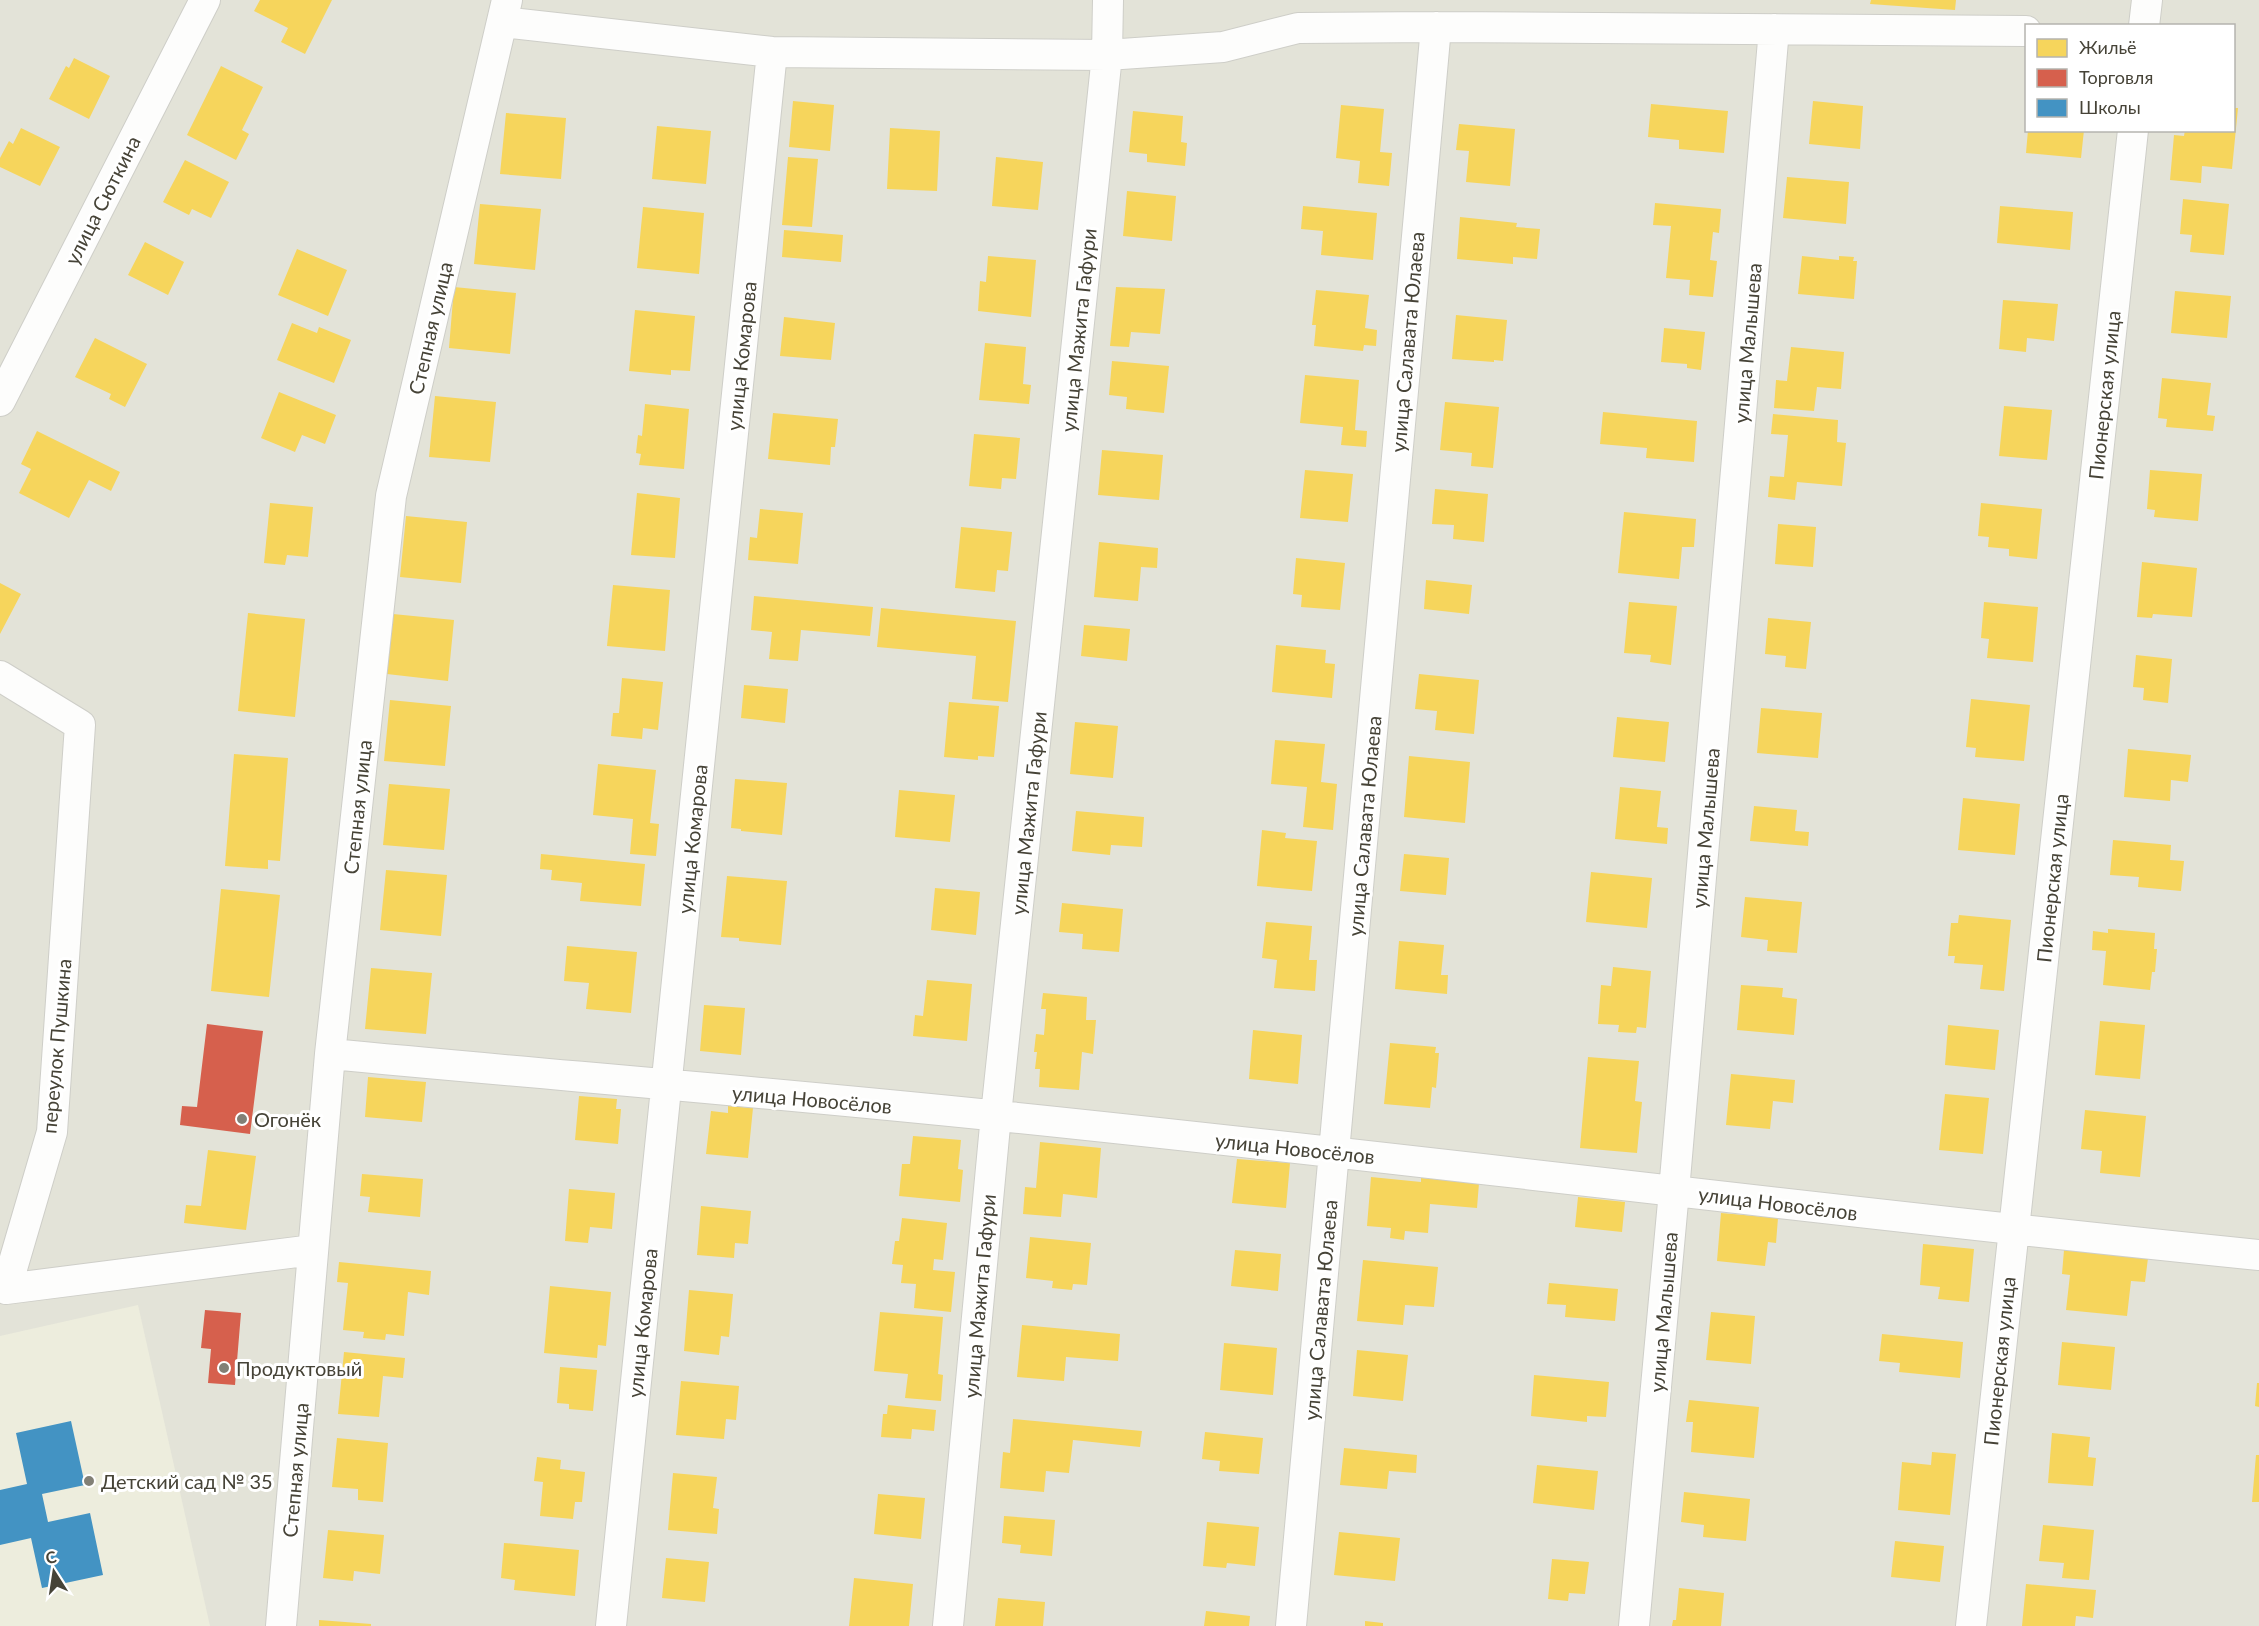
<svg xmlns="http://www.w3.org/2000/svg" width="2259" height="1626" font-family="Lato,sans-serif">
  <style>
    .residential { fill: #e3e3d8; fill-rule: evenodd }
    .education { fill: #ededdd }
    .homes { fill: #f6d55c }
    .shops { fill: #d6604d }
    .schools { fill: #4393c3 }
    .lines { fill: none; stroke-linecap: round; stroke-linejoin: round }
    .minor-casing { stroke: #cecec8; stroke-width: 32 }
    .minor { stroke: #fdfdfc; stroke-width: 30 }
    .poi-dot { fill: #828076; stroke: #fff; stroke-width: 2 }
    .labels { text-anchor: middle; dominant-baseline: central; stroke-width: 6; stroke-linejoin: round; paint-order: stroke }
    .street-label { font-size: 20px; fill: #464337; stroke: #fff }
    .poi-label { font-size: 20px; fill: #464337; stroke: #fff; text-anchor: start }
  </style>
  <rect width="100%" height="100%" fill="#f0f0eb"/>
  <path class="residential" d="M0,0H2259V1626H0ZM2026,26H2234V130H2026Z"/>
  <path class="education" d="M138,1305L210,1626H0V1336Z"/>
  <path class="homes" d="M260,0H332L305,54L281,42L288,28L254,11Z
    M1871,0H1956L1955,10L1870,4Z
    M74,58L110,76L89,119L49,99L66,66L69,68Z
    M221,66L263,87L242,130L249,134L236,160L187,135Z
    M793,101L834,105L830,151L789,147Z
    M1813,101L1863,106L1860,149L1809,144Z
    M1651,104L1728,111L1724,153L1679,149V140L1648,137Z
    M1341,105L1384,109L1380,152L1392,153L1389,186L1358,183L1360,161L1336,158Z
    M2234,108H2238L2232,169L2202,166L2201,183L2170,180L2174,135L2184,136L2185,130H2234Z
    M1133,111L1183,116L1181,142L1187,143L1185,166L1147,162V154L1129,152Z
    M506,113L566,118L561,179L500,174Z
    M1459,124L1515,129L1510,186L1466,182L1469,151L1456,150Z
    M657,126L711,131L706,184L652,179Z
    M21,128L60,147L40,186L0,167V158L9,141L13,144Z
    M890,128L940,131L937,191L887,189Z
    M2028,130H2084L2081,158L2026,153Z
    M788,157L818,159L812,227L782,225Z
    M996,157L1043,162L1038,210L992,206Z
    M185,160L229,182L211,218L192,209L189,215L163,202Z
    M1787,177L1849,182L1846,224L1783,218Z
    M1127,191L1176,196L1172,241L1123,236Z
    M2183,199L2229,204L2224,255L2190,252L2192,235L2180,234Z
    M1655,203L1721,209L1719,233L1713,232L1710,260L1717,261L1713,297L1689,295L1690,280L1666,278L1671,226L1653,225Z
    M480,204L541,209L535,270L474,264Z
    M1303,206L1377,213L1373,260L1321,255L1323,231L1301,229Z
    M2000,206L2073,212L2070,250L1997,243Z
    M643,207L704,213L699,274L637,268Z
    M1460,217L1517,223L1516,227L1540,229L1537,259L1513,257V264L1457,259Z
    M784,230L843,235L841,262L782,257Z
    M145,242L184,262L168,295L128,275Z
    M297,249L347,270L328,316L278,295Z
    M988,256L1036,260L1031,317L978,311L980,281L986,282Z
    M1802,256L1839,260V256L1854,257L1853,261H1857L1854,299L1798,294Z
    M454,287L516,293L510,354L449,348Z
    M1116,287L1165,289L1160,334L1131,332L1129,347L1110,346Z
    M1316,290L1369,295L1365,328L1377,330L1376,346L1364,345L1363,351L1314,346L1316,325H1312Z
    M2175,291L2231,296L2227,338L2171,333Z
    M2003,300L2058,304L2054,341L2027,338L2026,352L1999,349Z
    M635,310L695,316L690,371L671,370V375L629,371Z
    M1456,315L1507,320L1503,361L1494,360V362L1452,359Z
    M784,317L835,323L831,360L780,356Z
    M292,323L317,333L319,327L351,340L334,383L277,360Z
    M1664,328L1705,332L1701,370L1687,368V364L1661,362Z
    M95,338L147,364L125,407L109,399L111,394L75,377Z
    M985,343L1026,347L1023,384L1031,385L1029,404L979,400Z
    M1791,347L1844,352L1841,389L1817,387L1814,411L1774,408L1776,380L1787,381Z
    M1112,361L1169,366L1164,413L1126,409L1127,397L1109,395Z
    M1305,375L1359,380L1355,430L1367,431L1366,447L1341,445L1343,427L1300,423Z
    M2162,378L2211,383L2207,415L2215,416L2213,431L2166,427L2167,419L2158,418Z
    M279,392L336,415L325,444L302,435L295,452L261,438Z
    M435,396L496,402L490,462L429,457Z
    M1445,402L1499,407L1493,468L1471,466L1472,453L1440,450Z
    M645,404L689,409L684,469L639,465L641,454L636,453L638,435L642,436Z
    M2004,406L2052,410L2047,460L1999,456Z
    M1603,412L1697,421L1694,462L1646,458L1647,448L1600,444Z
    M773,413L838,419L835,447H831L830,465L768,459Z
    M1773,414L1838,420L1837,442L1846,443L1842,486L1797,482L1795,500L1768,497L1770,476L1784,477L1788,435L1771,434Z
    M37,431L120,472L111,491L89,480L69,518L19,493L31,469L21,464Z
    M974,434L1020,438L1016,479L1002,478L1001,489L969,486Z
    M1102,450L1163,455L1159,500L1098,495Z
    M1305,470L1353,474L1348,522L1300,518Z
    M2150,470L2202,474L2198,521L2154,517L2155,510L2147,509Z
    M1435,489L1488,494L1484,542L1453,539L1454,525L1432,524Z
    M637,493L680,498L675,558L631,555Z
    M270,503L313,507L308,557L287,555L285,565L264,563Z
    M1981,503L2042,509L2037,559L2009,556V549L1988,547L1989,537L1978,536Z
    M760,509L803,513L798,564L748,560L750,537L757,538Z
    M1624,512L1696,519L1694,547H1682L1679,579L1618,573Z
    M406,516L467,522L461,583L400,577Z
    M1778,524L1816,527L1813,567L1775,564Z
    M961,527L1012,532L1008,571L997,570L995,592L955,588Z
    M1099,542L1158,548L1157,568L1141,567L1138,601L1094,597Z
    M1296,558L1345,563L1340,610L1301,607L1302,595L1293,594Z
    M2142,562L2197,568L2192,617L2153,614L2152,618L2137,617Z
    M1426,580L1472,585L1469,614L1424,609Z
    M0,583L21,594L0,634Z
    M613,585L670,590L665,651L607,646Z
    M754,596L873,607L870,636L801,630L798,661L769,659L772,632L751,630Z
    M1629,602L1677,606L1671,665L1650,662L1651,655L1624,653Z
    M1984,602L2038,607L2033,662L1987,658L1989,639L1981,638Z
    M881,608L1016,621L1008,702L972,699L976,656L877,647Z
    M248,613L305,619L295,717L238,711Z
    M393,614L454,620L448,681L387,674Z
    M1768,618L1811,622L1806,669L1785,667L1786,656L1765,654Z
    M1084,625L1130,629L1127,661L1081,656Z
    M1276,645L1326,650L1325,663L1335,664L1332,698L1272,692Z
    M2136,655L2172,659L2168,703L2143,700L2144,688L2133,687Z
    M1419,674L1479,680L1474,734L1435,730L1437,711L1415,709Z
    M622,678L663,682L658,730L643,728L642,739L611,736L613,713H619Z
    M744,685L788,689L785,723L741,718Z
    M1971,699L2030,705L2024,761L1975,757L1976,748L1966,747Z
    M390,700L451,706L445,766L384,761Z
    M949,702L999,706L994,757L978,756V760L944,757Z
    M1761,708L1822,713L1818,758L1757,753Z
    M1617,717L1669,722L1665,762L1613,757Z
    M1075,722L1118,726L1113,778L1070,774Z
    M1275,740L1325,744L1321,782L1337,784L1333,830L1303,827L1307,787L1271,784Z
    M2128,749L2191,755L2188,782L2171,780L2170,801L2124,797Z
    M234,754L288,758L280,861L268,860V869L225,866Z
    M1409,756L1470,762L1465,823L1404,817Z
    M598,764L656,770L650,823L659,824L656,856L630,854L633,819L593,815Z
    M735,779L787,783L782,835L741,831V829L731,828Z
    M389,784L450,789L444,850L383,845Z
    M1620,787L1661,791L1657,827L1668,828L1667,844L1615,839Z
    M899,790L955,795L950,842L895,837Z
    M1963,798L2020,804L2015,855L1958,850Z
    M1754,806L1797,810L1795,831L1809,832L1808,846L1750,841Z
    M1076,811L1144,817L1142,847L1111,845L1110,855L1072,851Z
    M1262,830L1286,833L1285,838L1317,841L1312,891L1257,886Z
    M2113,840L2171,845L2170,860L2184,861L2181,891L2138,887L2139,877L2110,875Z
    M541,854L645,864L641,906L580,901L582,883L551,880L552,870L540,869Z
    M1404,854L1449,858L1446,895L1400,891Z
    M386,870L447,875L441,936L380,930Z
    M1591,872L1652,878L1647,928L1586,922Z
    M727,876L787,881L781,945L739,941V938L721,937Z
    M935,888L980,892L976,935L931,930Z
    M221,889L280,895L269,997L211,991Z
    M1745,897L1802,902L1797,953L1767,951L1768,940L1741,937Z
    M1062,903L1123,909L1119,952L1082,949L1083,934L1059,932Z
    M1959,915L2011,920L2004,991L1980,989L1983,965L1954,963L1955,956H1948L1951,923H1958Z
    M1266,922L1312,926L1309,960H1317L1315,991L1274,988L1277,960L1262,958Z
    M2108,929L2155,933L2154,949H2157L2155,972H2152L2150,990L2103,985L2106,951L2092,950L2093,931L2108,933Z
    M1399,941L1444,945L1441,975H1448L1447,994L1395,989Z
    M567,946L637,952L631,1013L586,1009L589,983L564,981Z
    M1613,967L1651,971L1646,1028L1637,1027L1636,1033L1618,1032L1619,1025L1598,1024L1601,985L1611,986Z
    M371,968L432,973L426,1034L365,1029Z
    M927,980L972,984L967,1041L913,1036L915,1015L923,1016Z
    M1741,985L1783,988L1782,997L1797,999L1794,1035L1737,1030Z
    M1043,993L1087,997L1086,1020H1096L1093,1054L1082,1052L1079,1090L1039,1087L1040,1069H1035L1037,1052H1034L1036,1034L1044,1035L1046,1009H1041Z
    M704,1005L745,1008L741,1055L700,1051Z
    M2100,1021L2145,1025L2140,1079L2095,1075Z
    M1948,1025L1999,1030L1995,1070L1945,1065Z
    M1253,1030L1302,1035L1298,1084L1249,1079Z
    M1390,1043L1436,1047L1435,1053H1439L1436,1088L1432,1087L1430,1108L1384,1104Z
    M1588,1057L1639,1061L1635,1101L1642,1102L1637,1153L1580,1148Z
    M1731,1074L1795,1080L1793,1103L1773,1101L1770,1129L1726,1125Z
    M368,1077L426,1082L422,1122L365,1117Z
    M1945,1094L1989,1098L1983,1154L1939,1150Z
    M579,1096L617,1099L616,1109H621L618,1144L575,1140Z
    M728,1106L753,1108L748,1158L706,1154L711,1111L728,1113Z
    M2085,1110L2146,1116L2140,1177L2100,1173L2102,1151L2081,1149Z
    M913,1136L961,1140L958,1169L963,1170L960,1202L899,1196L902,1164H910Z
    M1040,1142L1101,1148L1097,1198L1063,1194L1061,1217L1023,1214L1025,1187L1036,1188Z
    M208,1150L256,1156L246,1230L184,1223L186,1205L201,1206Z
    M1237,1159L1290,1163L1286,1208L1232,1203Z
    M362,1174L423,1179L420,1217L368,1212L370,1197L360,1196Z
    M1371,1177L1421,1182V1178L1479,1183L1477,1208L1430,1204L1428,1233L1405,1231L1404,1240L1390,1238L1391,1228L1367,1226Z
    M569,1189L615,1193L612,1229L590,1227L588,1243L565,1241Z
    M1578,1197L1625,1202L1622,1232L1575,1227Z
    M701,1206L751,1211L748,1244L735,1243L734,1258L697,1255Z
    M1721,1213L1778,1218L1776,1243L1768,1242L1765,1266L1717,1261Z
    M902,1218L947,1223L943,1260L934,1259L933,1270L955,1272L951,1312L914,1308L916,1284L901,1283L903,1265L892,1264L895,1241H899Z
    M1030,1237L1091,1243L1087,1285L1073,1284L1072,1290L1052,1288L1053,1281L1026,1278Z
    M1923,1244L1974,1249L1969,1302L1938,1299L1940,1287L1920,1285Z
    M1235,1250L1281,1254L1278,1291L1231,1286Z
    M2064,1250L2148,1258L2145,1282L2131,1281L2127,1316L2066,1310L2070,1275L2062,1274Z
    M1363,1260L1438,1267L1434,1307L1405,1305L1403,1325L1357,1321Z
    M339,1262L431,1271L429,1295L408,1292L404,1336L386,1334L385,1340L363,1338L364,1332L343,1330L348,1283L337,1282Z
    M1549,1283L1618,1289L1615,1321L1565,1317L1566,1305L1547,1304Z
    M550,1286L611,1292L606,1346L598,1345L597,1358L544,1353Z
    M689,1290L733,1294L729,1337L721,1336L719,1355L684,1351Z
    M880,1312L943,1317L938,1374L943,1375L941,1401L905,1398L908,1374L874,1371Z
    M1711,1312L1755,1316L1751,1364L1706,1360Z
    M1022,1325L1120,1334L1118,1361L1066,1357L1064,1381L1017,1377Z
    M1882,1334L1963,1342L1960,1378L1899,1372L1900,1363L1879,1361Z
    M2062,1342L2115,1347L2111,1390L2058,1385Z
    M1224,1343L1277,1348L1273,1395L1220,1390Z
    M1357,1350L1408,1355L1403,1401L1353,1396Z
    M344,1352L405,1358L403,1378L383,1376L379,1417L338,1414Z
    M560,1367L597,1370L593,1411L569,1409V1404L557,1403Z
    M1534,1375L1609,1382L1606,1417L1587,1416V1422L1531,1416Z
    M681,1381L739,1386L736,1420L726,1419L724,1439L676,1435Z
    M2257,1383H2259V1407L2255,1406Z
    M1689,1400L1759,1407L1754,1458L1691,1452L1693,1422H1686Z
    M888,1405L936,1410L934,1431L912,1429L911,1439L881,1437L883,1414H887Z
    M1013,1419L1142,1431L1140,1447L1073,1440L1069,1473L1046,1471L1044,1492L1000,1488L1003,1452L1010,1453Z
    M1205,1432L1263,1438L1259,1474L1219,1471L1220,1461L1202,1459Z
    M2052,1433L2090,1437L2088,1457L2096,1458L2093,1486L2048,1483Z
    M337,1438L388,1443L383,1502L358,1500V1489L332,1487Z
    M1344,1448L1417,1455L1416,1473L1389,1471L1387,1489L1340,1485Z
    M1932,1452L1956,1454L1950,1515L1898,1510L1902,1462L1931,1465Z
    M2256,1455H2259V1502H2252Z
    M537,1457L561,1460L560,1469L585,1472L582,1502H575L573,1519L540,1516L543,1482L534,1481Z
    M1537,1465L1598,1471L1594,1510L1533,1503Z
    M673,1473L717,1477L713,1508L719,1509L717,1534L668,1530Z
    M1684,1492L1750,1499L1746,1541L1703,1537L1704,1525L1681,1522Z
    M878,1494L925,1498L921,1539L874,1534Z
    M1004,1516L1055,1520L1052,1556L1020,1553L1021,1545L1002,1543Z
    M1207,1522L1259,1527L1255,1566L1227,1563L1226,1568L1203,1566Z
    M2043,1525L2094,1530L2089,1580L2062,1578L2064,1563L2039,1561Z
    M328,1530L384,1535L380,1574L354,1571L353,1581L323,1578Z
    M1339,1532L1400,1538L1395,1581L1334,1575Z
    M1895,1541L1944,1546L1940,1582L1891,1577Z
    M504,1543L579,1550L575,1596L514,1590L515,1580L501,1578Z
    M666,1558L709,1562L705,1602L662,1598Z
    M1552,1559L1589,1562L1585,1594L1569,1593L1568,1601L1548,1599Z
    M854,1578L913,1584L909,1626H849Z
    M2026,1584L2096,1590L2093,1618L2076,1616L2075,1626H2022Z
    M1679,1588L1724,1593L1721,1626H1672L1673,1620H1676Z
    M998,1598L1045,1602L1043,1626H995Z
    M1206,1611L1250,1616L1249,1626H1204Z
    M319,1620L371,1624V1626H319Z
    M1365,1621L1383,1623V1626H1365Z"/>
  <path class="shops" d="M207,1024L263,1031L250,1134L180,1125L182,1106L197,1107Z
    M205,1310L241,1313L235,1385L208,1383L211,1349L201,1348Z"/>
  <path class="schools" d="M71,1421L85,1485L42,1494L48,1522L90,1513L103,1575L42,1588L31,1538L0,1545V1490L27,1484L16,1433Z"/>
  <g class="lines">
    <defs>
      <path id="minor" d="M502,22L772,52L1107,55L1223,47L1298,28L1436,27L2026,31
        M2144,26L2147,0
        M0,401L205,0
        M0,676L80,725L52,1132L6,1289L313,1250
        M330,1054C553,1075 776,1093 999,1116C1420,1159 1839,1213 2259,1255
        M281,1626L330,1054L391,496L507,0
        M611,1626L772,52
        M948,1626L996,1115L1107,55L1108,0
        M1291,1626L1436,27
        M1634,1626L1674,1191L1774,29
        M1971,1626L2133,130"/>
    </defs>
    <use href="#minor" class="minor-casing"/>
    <use href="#minor" class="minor"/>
  </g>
  <g class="poi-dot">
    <circle cx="242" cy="1119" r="6"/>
    <circle cx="224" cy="1368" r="6"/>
    <circle cx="89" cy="1481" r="6"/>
  </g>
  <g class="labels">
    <g class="street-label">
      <text transform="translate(102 200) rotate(-63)">улица Сюткина</text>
      <text transform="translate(430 328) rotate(-77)">Степная улица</text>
      <text transform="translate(1078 330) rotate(-84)">улица Мажита Гафури</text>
      <text transform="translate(1407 342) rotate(-85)">улица Салавата Юлаева</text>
      <text transform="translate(1747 343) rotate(-85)">улица Малышева</text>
      <text transform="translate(741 356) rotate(-84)">улица Комарова</text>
      <text transform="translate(2104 395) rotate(-84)">Пионерская улица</text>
      <text transform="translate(357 807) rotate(-84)">Степная улица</text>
      <text transform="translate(1028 813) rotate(-84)">улица Мажита Гафури</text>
      <text transform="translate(1364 826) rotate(-85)">улица Салавата Юлаева</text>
      <text transform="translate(1705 828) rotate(-85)">улица Малышева</text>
      <text transform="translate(692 839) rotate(-84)">улица Комарова</text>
      <text transform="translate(2052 878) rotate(-84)">Пионерская улица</text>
      <text transform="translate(56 1046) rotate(-85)">переулок Пушкина</text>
      <text transform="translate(812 1099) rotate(5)">улица Новосёлов</text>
      <text transform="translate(1295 1148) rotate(6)">улица Новосёлов</text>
      <text transform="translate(1778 1203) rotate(7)">улица Новосёлов</text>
      <text transform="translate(979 1296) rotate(-85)">улица Мажита Гафури</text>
      <text transform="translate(1320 1310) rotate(-85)">улица Салавата Юлаева</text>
      <text transform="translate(1663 1312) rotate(-85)">улица Малышева</text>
      <text transform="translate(642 1323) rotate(-84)">улица Комарова</text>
      <text transform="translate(1999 1361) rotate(-84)">Пионерская улица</text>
      <text transform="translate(295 1470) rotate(-85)">Степная улица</text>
    </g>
    <g class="poi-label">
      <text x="254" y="1119">Огонёк</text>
      <text x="236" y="1368">Продуктовый</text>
      <text x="101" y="1481">Детский сад № 35</text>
    </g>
  </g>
  <rect x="2025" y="24" width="210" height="108" fill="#ffffff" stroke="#b5b4af" stroke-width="1.5"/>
  <rect x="2037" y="39" width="30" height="18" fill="#f6d55c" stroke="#b5b4af" stroke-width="1.5"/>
  <text x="2079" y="54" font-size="18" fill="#464337">Жильё</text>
  <rect x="2037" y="69" width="30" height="18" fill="#d6604d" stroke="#b5b4af" stroke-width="1.5"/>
  <text x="2079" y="84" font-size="18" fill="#464337">Торговля</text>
  <rect x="2037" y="99" width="30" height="18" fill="#4393c3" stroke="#b5b4af" stroke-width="1.5"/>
  <text x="2079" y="114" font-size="18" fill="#464337">Школы</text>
  <g transform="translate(54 1572) rotate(348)" stroke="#ffffff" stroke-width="4.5" paint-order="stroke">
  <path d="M0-4.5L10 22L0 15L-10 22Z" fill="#464337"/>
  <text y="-9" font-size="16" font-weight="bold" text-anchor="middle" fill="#464337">С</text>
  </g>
</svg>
